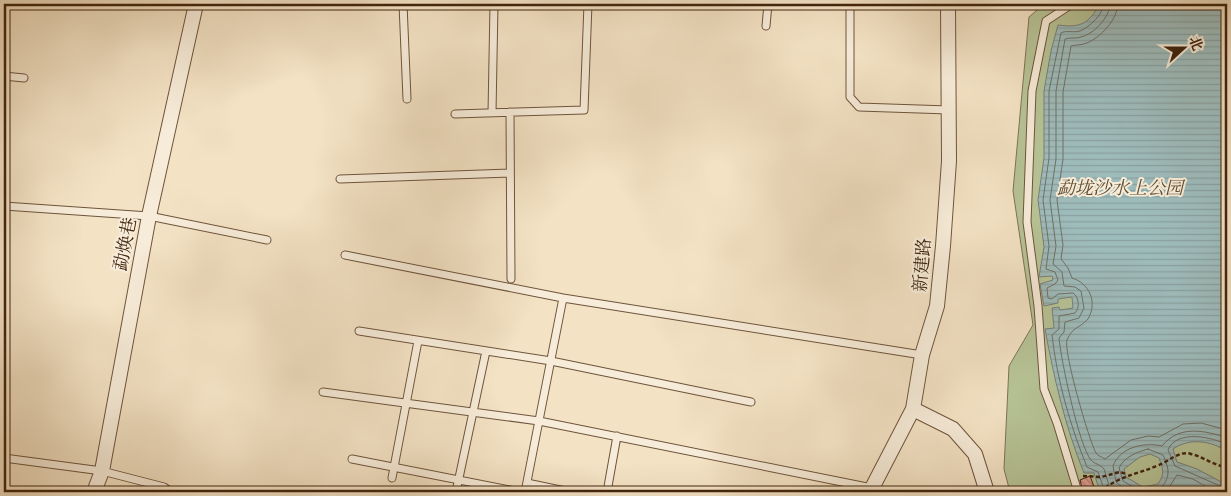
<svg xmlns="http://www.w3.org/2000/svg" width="1231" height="496" font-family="Alegreya,'Noto Serif SC',serif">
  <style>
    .green { fill: #b7c497; stroke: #7c7453 }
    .water { fill: url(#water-rules); stroke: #798077; fill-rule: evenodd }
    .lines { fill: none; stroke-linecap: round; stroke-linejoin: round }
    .shore { stroke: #707066; stroke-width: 1 }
    .building { fill: url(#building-back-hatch); stroke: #41250f }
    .lane-casing { stroke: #6e543c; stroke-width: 9 }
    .street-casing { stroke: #6e543c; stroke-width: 16 }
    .path { stroke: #41250f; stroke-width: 2.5; stroke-dasharray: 4 2.5; stroke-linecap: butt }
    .lane { stroke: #f7ecd9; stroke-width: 7 }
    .street { stroke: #f7ecd9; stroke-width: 14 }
    .labels { text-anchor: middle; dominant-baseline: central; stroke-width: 4; stroke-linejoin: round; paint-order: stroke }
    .park-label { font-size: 18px; font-style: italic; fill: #5e4d31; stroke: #f7ecd9 }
    .street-label { font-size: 18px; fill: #41250f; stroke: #f7ecd9 }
  </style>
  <defs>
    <pattern id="water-rules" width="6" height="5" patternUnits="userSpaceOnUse" patternTransform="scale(1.25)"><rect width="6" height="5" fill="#9ebcbc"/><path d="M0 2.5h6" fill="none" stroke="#89a1a0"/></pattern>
    <pattern id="building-back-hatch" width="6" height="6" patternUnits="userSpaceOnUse" patternTransform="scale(1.25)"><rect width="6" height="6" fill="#de9f92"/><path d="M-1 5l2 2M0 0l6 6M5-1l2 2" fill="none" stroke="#b68176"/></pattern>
  </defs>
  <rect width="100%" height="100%" fill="#f3e2c4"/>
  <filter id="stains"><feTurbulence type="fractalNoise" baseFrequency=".004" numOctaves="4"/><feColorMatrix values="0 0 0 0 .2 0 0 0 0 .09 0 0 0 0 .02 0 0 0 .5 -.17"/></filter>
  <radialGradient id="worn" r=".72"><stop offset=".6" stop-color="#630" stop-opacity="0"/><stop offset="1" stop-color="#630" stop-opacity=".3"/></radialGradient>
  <path class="green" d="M1044,4H1227V492H1010L1004,469L1009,366L1033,325L1013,191L1029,17Z"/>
  <path class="water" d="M1100,4H1227V452C1212,440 1188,438 1173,449L1177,462L1197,469L1227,485V492H1100L1094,473H1084C1065,426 1054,378 1045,329L1054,328L1052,308L1059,307L1060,310L1073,308L1072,297L1058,299V303L1044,306L1040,284L1053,280L1052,276L1039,277L1044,247L1038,200L1044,158V91L1051,51L1058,25C1081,28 1088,24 1100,4ZM1150,454L1159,458C1163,469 1165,474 1158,484L1143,487L1126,477L1124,469L1140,457Z"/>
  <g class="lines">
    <path class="shore" d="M1104,4C1103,14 1090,27 1080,31C1074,33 1066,30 1061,33L1049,91V158L1043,200L1049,246L1046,269L1055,272L1058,280L1055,284L1047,288L1048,298L1052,299L1058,294L1073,293C1079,297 1080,308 1075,313L1059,316V329L1052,335C1057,380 1070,425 1087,467L1098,472L1105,492
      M1110,4C1110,17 1094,34 1081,37C1076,39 1070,37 1065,39L1056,91V159L1050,200L1056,246L1053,264L1062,272L1064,286L1075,287L1081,291L1084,308L1079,318L1065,322L1064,332L1059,338C1061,360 1079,446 1091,460C1094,464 1100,464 1104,469L1111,492
      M1118,4C1117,20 1101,37 1087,43C1082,45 1076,45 1071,46L1063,92V159L1057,200L1063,245L1061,259L1068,268L1072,278C1089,283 1098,302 1088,319C1079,329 1073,326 1067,340C1063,350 1089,441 1096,453C1098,456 1102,457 1105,459L1131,440L1148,436L1159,437L1183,424L1201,423L1227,430
      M1227,445C1214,437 1176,429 1168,450L1175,466L1227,489
      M1148,449L1163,455C1169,468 1171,476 1161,488L1142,492L1123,481L1119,468C1124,457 1137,452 1148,449Z
      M1128,492L1116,482L1113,466C1120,447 1144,442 1162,446C1179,425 1204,430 1227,438
      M1166,492L1177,475L1193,479L1215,492"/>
  </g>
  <path class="building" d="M1090,476L1096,492H1083L1080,480Z"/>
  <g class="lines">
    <defs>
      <path id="lane" d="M403,4L407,99
        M850,4V97L859,107L949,110
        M1072,4L1046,21L1032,91L1027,222L1038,306L1044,389L1057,423L1078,492
        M766,26L768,4
        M4,76L24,78
        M510,112L511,279
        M492,113L494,4
        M455,114L584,110L588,4
        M340,179L510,173
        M4,206L149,216L267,240
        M345,255L563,298L922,355
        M359,331L551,361L751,402
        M323,392L539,421L872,488
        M4,458L102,471L164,487L171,492
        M352,459L520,492
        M392,478L418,341
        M527,483L570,492
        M456,492L486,351
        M525,492L563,298
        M607,492L617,436"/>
      <path id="street" d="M948,4L949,161L943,246L937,306L922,355L913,409L953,429L975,454L987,492
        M94,492L102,471L149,216L196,4
        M870,492L913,409"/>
    </defs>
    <use href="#lane" class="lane-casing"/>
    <use href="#street" class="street-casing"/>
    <path class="path" d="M1083,476L1101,477L1120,472L1126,474
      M1100,492C1120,475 1136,475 1159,465C1169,461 1180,450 1191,454C1204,457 1214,466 1227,467"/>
    <use href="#lane" class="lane"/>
    <use href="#street" class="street"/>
  </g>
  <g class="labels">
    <g class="park-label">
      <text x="1120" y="188">勐垅沙水上公园</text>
    </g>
    <g class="street-label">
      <text transform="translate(125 244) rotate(-79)">勐焕巷</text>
      <text transform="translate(922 265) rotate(-85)">新建路</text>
    </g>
  </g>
  <rect width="1231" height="496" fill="none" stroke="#f3e2c4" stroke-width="20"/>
  <rect x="5" y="5" width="1221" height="486" fill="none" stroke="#41250f" stroke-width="2.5"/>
  <rect x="10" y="10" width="1211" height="476" fill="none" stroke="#41250f"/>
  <g transform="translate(1184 48) rotate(69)" stroke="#f7ecd9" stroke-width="4" paint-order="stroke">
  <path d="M0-4L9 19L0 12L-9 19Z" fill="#41250f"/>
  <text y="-8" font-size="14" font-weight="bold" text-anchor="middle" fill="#41250f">北</text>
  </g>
  <rect width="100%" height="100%" filter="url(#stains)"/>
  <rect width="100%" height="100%" fill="url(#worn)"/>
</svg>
